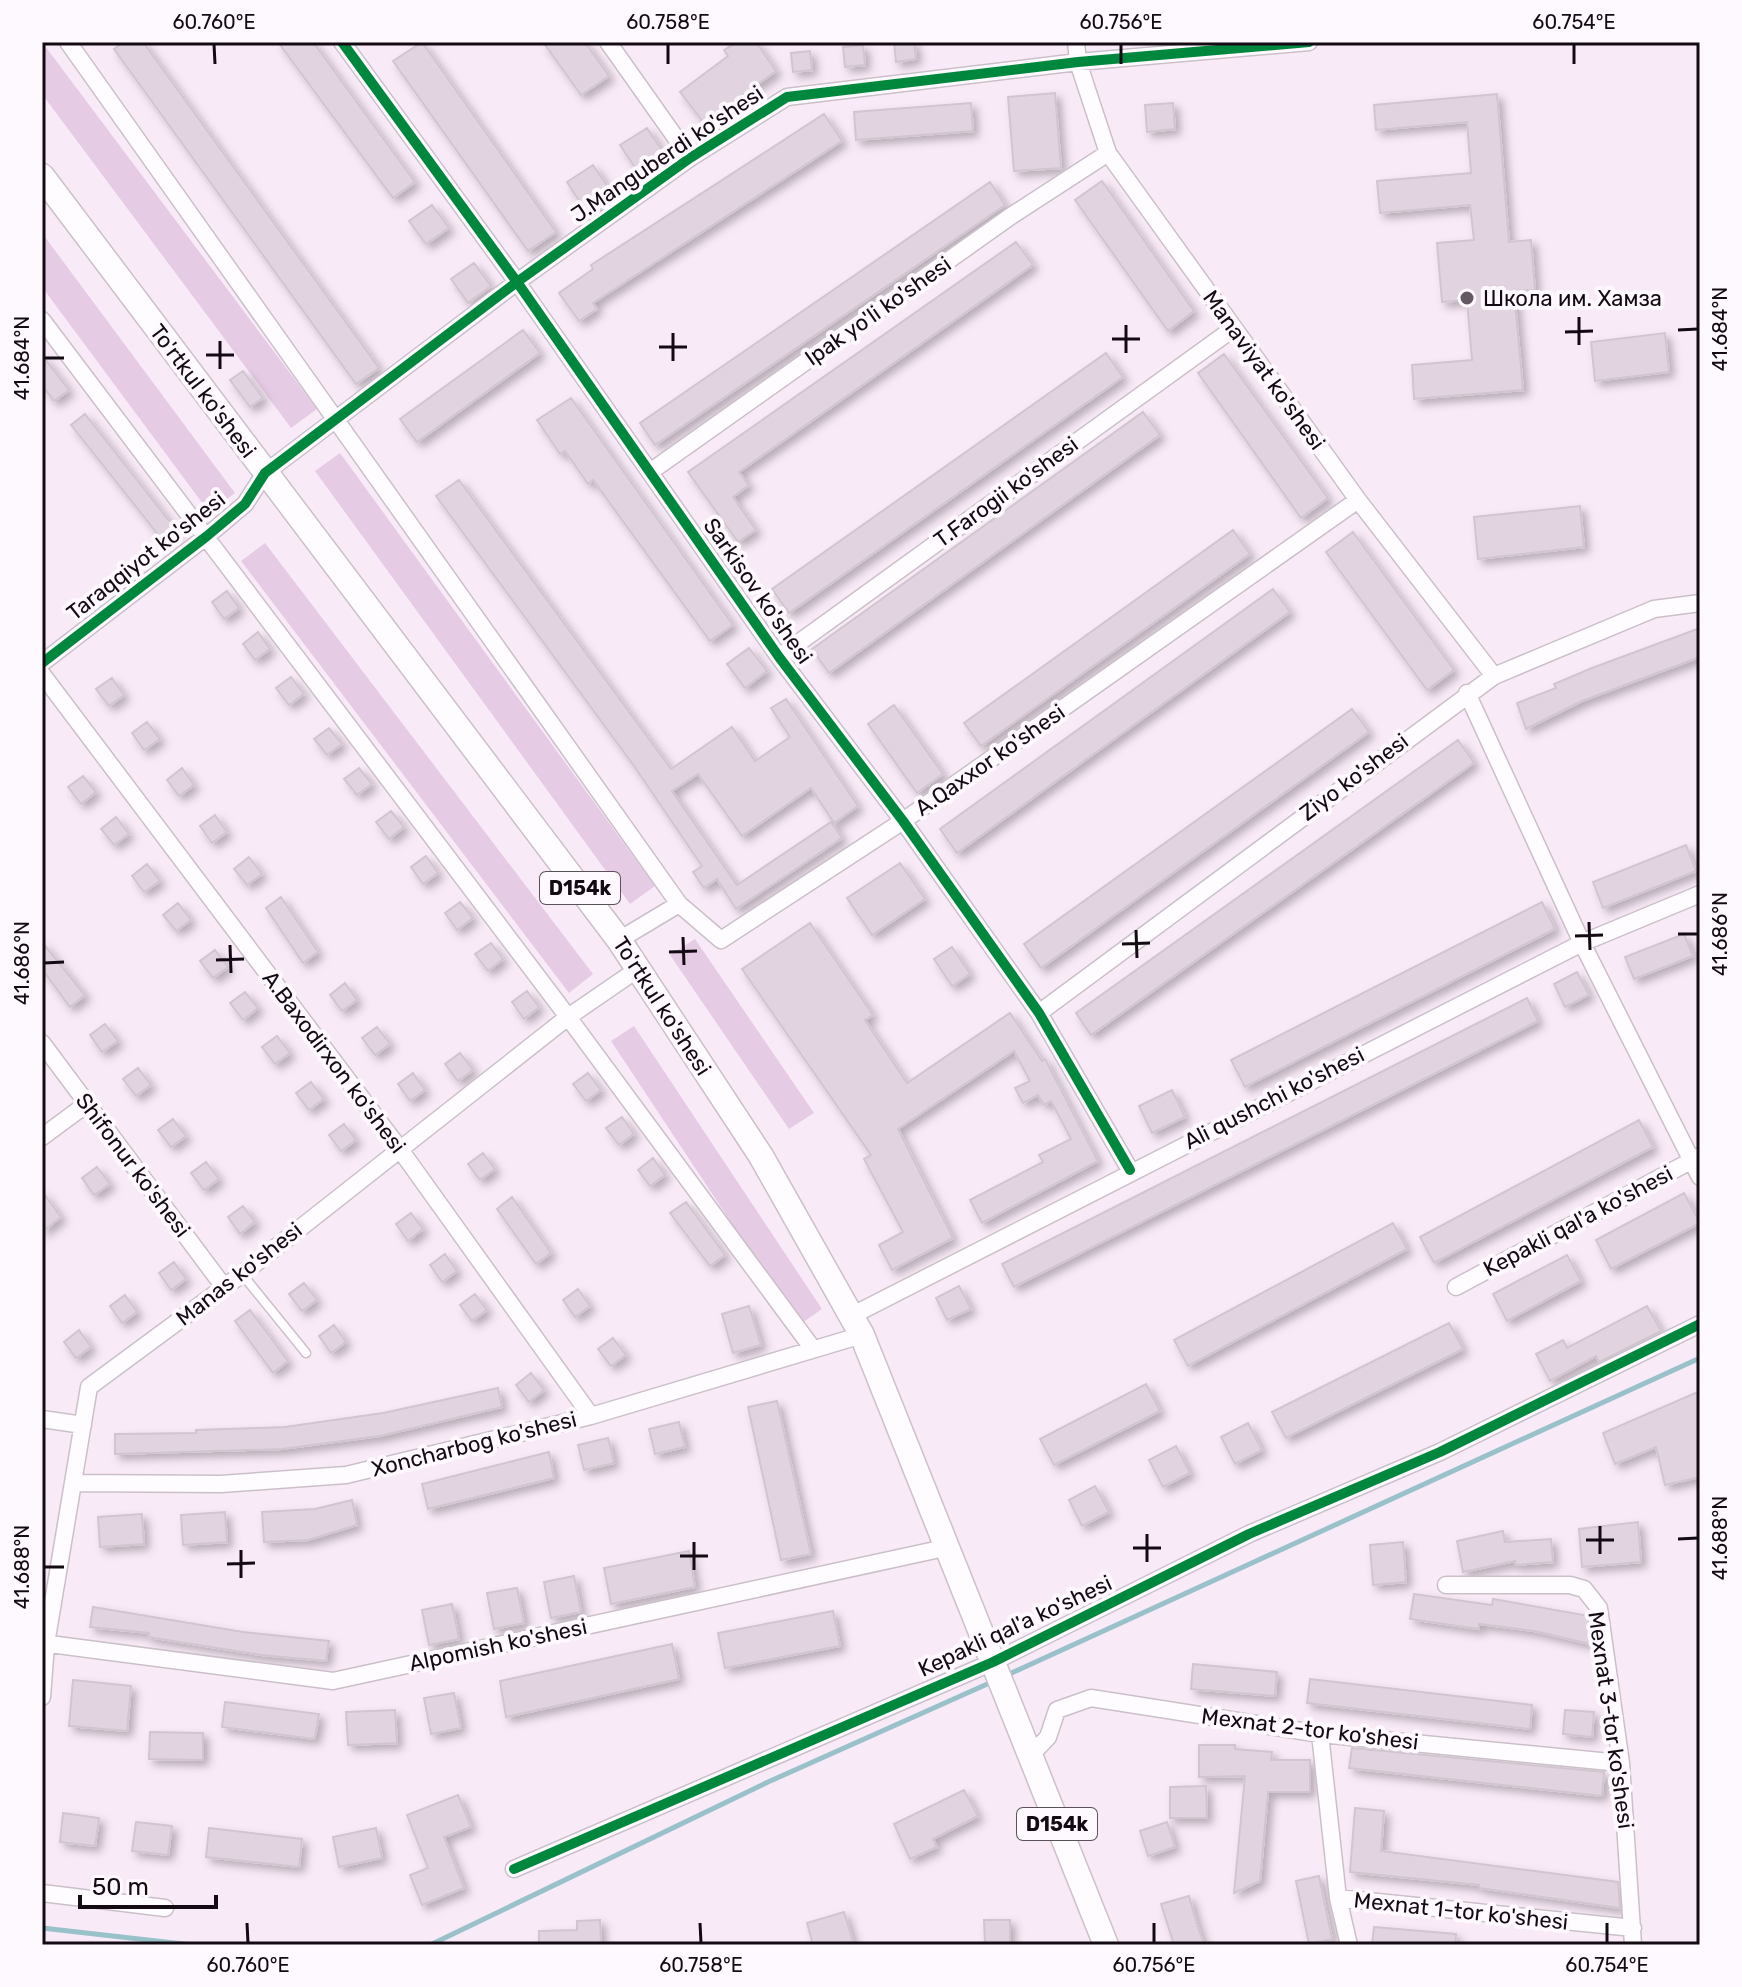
<svg xmlns="http://www.w3.org/2000/svg" width="1742" height="1987" font-family="Rubik,sans-serif">
  <style>
    .green { fill: #e6cbe4 }
    .lines { fill: none; stroke-linecap: round; stroke-linejoin: round }
    .stream { stroke: #99c1ca; stroke-width: 5 }
    .building { fill: #e2d3e1; stroke: #d1c6d0; stroke-width: 2; filter: url(#shadow) }
    .service-casing { stroke: #cbc0ca; stroke-width: 11 }
    .minor-casing { stroke: #cbc0ca; stroke-width: 19 }
    .primary-casing { stroke: #cbc0ca; stroke-width: 27 }
    .service { stroke: #fefcfe; stroke-width: 8 }
    .minor { stroke: #fefcfe; stroke-width: 16 }
    .primary { stroke: #fefcfe; stroke-width: 24 }
    .cycleway-casing { stroke: #fef9fe; stroke-width: 15 }
    .cycleway { stroke: #00873e; stroke-width: 10 }
    .ticks { fill: none; stroke: #130a13; stroke-width: 3 }
    .poi-dot { fill: #645863; stroke: #fef9fe; stroke-width: 3 }
    .labels { text-anchor: middle; dominant-baseline: central; stroke-width: 8; stroke-linejoin: round; paint-order: stroke }
    .shield { fill: #fef9fe; stroke: #5a525a; stroke-width: 2 }
    .shield-label { font-size: 20px; font-weight: bold; fill: #130a13 }
    .street-label { font-size: 22px; fill: #130a13; stroke: #fef9fe }
    .poi-label { font-size: 22px; fill: #130a13; stroke: #fef9fe; text-anchor: start }
    .neatline { fill: none; stroke: #130a13; stroke-width: 3 }
    .ticks-label { font-size: 20px; text-anchor: middle; fill: #130a13 }
  </style>
  <defs>
    <filter id="shadow"><feDropShadow dx="5" dy="5" stdDeviation="4" flood-color="#0004"/></filter>
  </defs>
  <rect width="100%" height="100%" fill="#f9eaf8"/>
  <path class="green" d="M42,42L317,409L291,428L42,94Z
    M42,233L235,493L209,512L42,287Z
    M340,453L655,886L630,904L315,471Z
    M265,543L593,974L569,993L241,561Z
    M695,939L814,1113L789,1129L670,955Z
    M634,1026L822,1309L799,1325L611,1041Z"/>
  <g class="lines">
    <path class="stream" d="M1007,1675L1700,1358
      M42,1928L192,1945
      M430,1945L768,1782L994,1681"/>
  </g>
  <path class="building" d="M124,42H143L379,368L356,384L114,49Z
    M278,42H313L415,182L393,198Z
    M422,42L556,232L528,251L393,61Z
    M543,42H585L609,76L581,95Z
    M737,42H756L776,71L704,123L680,92L728,56L724,50Z
    M894,42H914L916,59L896,62Z
    M863,45L865,65L845,67L843,47Z
    M810,51L812,70L793,72L791,53Z
    M1055,93L1061,168L1014,171L1008,97Z
    M1497,94L1509,242L1531,240L1535,290L1514,291L1523,390L1414,399L1412,365L1472,360L1467,300L1442,302L1437,243L1474,240L1470,205L1380,213L1377,181L1471,173L1467,122L1376,130L1374,105Z
    M971,103L973,131L856,140L854,112Z
    M1173,103L1175,129L1147,132L1145,105Z
    M824,114L842,141L593,303L597,309L579,321L559,293L593,269L591,265Z
    M647,128L665,155L638,172L620,145Z
    M593,165L612,193L585,210L567,182Z
    M1102,181L1194,311L1168,331L1075,200Z
    M990,182L1005,205L655,445L640,423Z
    M432,205L449,228L426,244L409,221Z
    M1016,242L1033,265L739,472L749,485L733,497L756,530L738,542L688,472Z
    M474,263L491,286L468,303L451,279Z
    M523,330L540,353L417,442L400,419Z
    M1665,333L1669,372L1595,381L1591,342Z
    M1106,353L1123,377L789,613L772,589Z
    M1224,354L1328,498L1301,518L1198,373Z
    M42,355L69,390L54,401L42,385Z
    M243,371L263,398L250,407L230,380Z
    M571,398L733,625L710,641L593,480L588,484L565,451L560,454L537,420Z
    M1143,412L1160,435L829,673L812,649Z
    M85,414L178,532L164,542L71,425Z
    M459,480L671,769L732,727L755,761L790,737L771,708L786,699L858,806L834,823L811,788L742,836L698,774L672,791L737,885L831,822L842,838L736,909L717,879L704,888L693,872L702,866L634,766L436,496Z
    M1580,506L1584,547L1478,559L1474,517Z
    M1233,530L1250,554L981,746L964,723Z
    M1353,532L1454,670L1427,690L1326,552Z
    M1273,589L1290,612L957,853L940,829Z
    M227,591L239,608L224,619L212,602Z
    M1700,628V657L1582,701L1526,729L1517,703L1556,688L1554,684L1592,668Z
    M258,632L270,649L255,660L243,644Z
    M749,648L767,671L745,688L727,664Z
    M291,677L304,694L289,705L276,688Z
    M112,678L124,695L109,706L96,689Z
    M894,705L943,774L917,793L868,724Z
    M1352,709L1369,732L1041,968L1024,944Z
    M147,722L160,739L144,750L132,733Z
    M329,728L342,744L327,755L314,739Z
    M1458,740L1474,763L1091,1035L1076,1013Z
    M182,768L194,785L179,796L167,780Z
    M359,768L372,784L357,795L344,779Z
    M83,776L96,792L81,804L68,787Z
    M391,811L404,827L389,839L376,822Z
    M215,815L227,832L212,843L200,826Z
    M116,817L129,834L114,845L101,829Z
    M1686,845L1696,871L1603,908L1593,882Z
    M426,856L438,873L423,884L411,867Z
    M249,857L262,874L247,885L234,869Z
    M900,863L925,899L872,935L847,898Z
    M147,864L160,881L144,892L132,876Z
    M281,897L318,952L303,963L266,908Z
    M460,902L473,918L457,930L445,913Z
    M1542,902L1555,929L1245,1087L1231,1060Z
    M178,903L191,920L176,931L163,915Z
    M810,923L873,1015L865,1020L907,1083L1010,1013L1042,1061L1045,1059L1098,1161L982,1223L970,1200L1043,1162L1039,1155L1071,1139L1051,1101L1044,1105L1038,1095L1023,1103L1015,1088L1030,1081L1014,1051L898,1129L953,1238L892,1270L879,1245L903,1232L864,1159L871,1155L742,969Z
    M1684,934L1693,956L1634,979L1625,957Z
    M42,942L85,995L70,1007L42,969Z
    M491,943L503,959L488,971L475,954Z
    M952,947L970,974L952,986L934,959Z
    M215,950L228,967L213,978L200,961Z
    M1577,972L1589,995L1565,1007L1554,984Z
    M345,983L357,1000L342,1011L330,995Z
    M527,991L539,1007L524,1019L512,1002Z
    M245,992L258,1008L243,1020L230,1003Z
    M1527,998L1538,1021L1014,1287L1002,1264Z
    M105,1024L118,1041L102,1052L90,1035Z
    M377,1027L390,1044L375,1055L362,1038Z
    M277,1036L290,1053L275,1064L262,1047Z
    M460,1053L473,1070L458,1081L445,1064Z
    M138,1068L151,1085L136,1096L123,1079Z
    M413,1073L425,1090L410,1101L398,1084Z
    M588,1073L601,1090L586,1101L573,1084Z
    M311,1082L324,1099L309,1110L296,1093Z
    M1172,1090L1185,1117L1152,1133L1139,1106Z
    M622,1117L634,1134L619,1145L606,1128Z
    M173,1119L186,1136L171,1147L158,1130Z
    M1639,1120L1653,1147L1434,1263L1420,1237Z
    M344,1124L356,1140L341,1151L329,1135Z
    M483,1153L495,1169L480,1180L468,1164Z
    M653,1158L665,1175L650,1186L638,1170Z
    M206,1162L219,1179L204,1190L191,1173Z
    M97,1167L110,1184L94,1195L82,1178Z
    M42,1191L61,1217L42,1232Z
    M1684,1193L1700,1223L1611,1269L1596,1240Z
    M512,1197L551,1253L536,1264L497,1209Z
    M686,1202L725,1255L710,1266L670,1213Z
    M243,1206L255,1222L240,1234L228,1217Z
    M411,1213L423,1229L408,1241L396,1224Z
    M1393,1223L1407,1249L1188,1366L1174,1340Z
    M445,1254L457,1271L442,1282L430,1265Z
    M1567,1255L1581,1281L1507,1321L1493,1294Z
    M174,1262L186,1279L171,1290L159,1273Z
    M304,1283L317,1300L302,1311L289,1294Z
    M959,1286L971,1309L947,1320L936,1298Z
    M578,1289L590,1306L575,1317L563,1300Z
    M475,1294L487,1310L472,1321L460,1305Z
    M125,1295L137,1312L122,1323L110,1306Z
    M749,1306L761,1345L733,1353L722,1314Z
    M1647,1306L1661,1331L1599,1362L1596,1356L1550,1381L1536,1354L1563,1340L1567,1348Z
    M250,1310L288,1361L273,1373L235,1321Z
    M1449,1323L1463,1349L1286,1438L1272,1412Z
    M334,1325L346,1342L331,1353L319,1336Z
    M79,1330L91,1347L76,1358L64,1342Z
    M613,1338L626,1355L611,1366L598,1349Z
    M531,1373L544,1390L529,1402L516,1385Z
    M1146,1384L1160,1411L1054,1465L1040,1439Z
    M498,1388L502,1407L380,1436L282,1449L115,1454V1434L196,1433V1430L285,1427L383,1413Z
    M1700,1391V1477L1665,1485L1656,1447L1615,1464L1603,1433Z
    M777,1401L811,1554L781,1560L748,1407Z
    M679,1422L685,1447L655,1454L649,1429Z
    M1248,1423L1262,1450L1235,1464L1221,1437Z
    M608,1438L614,1463L584,1470L578,1445Z
    M1176,1446L1190,1473L1163,1487L1149,1460Z
    M549,1452L554,1478L428,1509L422,1484Z
    M1095,1486L1109,1512L1082,1526L1069,1500Z
    M352,1500L357,1525L308,1540L264,1542L262,1512L315,1509Z
    M225,1512L227,1542L183,1545L181,1515Z
    M142,1514L144,1544L100,1547L98,1517Z
    M1638,1522L1641,1562L1582,1567L1579,1529Z
    M1503,1531L1505,1542L1551,1539L1553,1562L1515,1565V1561L1463,1572L1457,1541Z
    M1403,1542L1406,1582L1373,1585L1370,1545Z
    M689,1551L695,1587L611,1604L604,1568Z
    M574,1576L581,1612L551,1618L544,1582Z
    M517,1588L524,1623L494,1629L487,1593Z
    M1414,1594L1492,1605L1493,1599L1589,1616L1590,1644L1534,1631L1479,1624V1629L1410,1619Z
    M452,1604L459,1639L429,1645L422,1610Z
    M93,1607L243,1632L329,1641L326,1661L261,1655L148,1637L149,1633L90,1627Z
    M833,1611L840,1646L725,1668L718,1633Z
    M672,1644L679,1679L506,1717L500,1681Z
    M1193,1664L1277,1672L1275,1696L1191,1689Z
    M1310,1679L1532,1705L1530,1729L1307,1703Z
    M73,1680L131,1686L127,1731L69,1726Z
    M454,1693L461,1728L431,1734L424,1698Z
    M225,1702L319,1714L316,1732L314,1739L222,1727Z
    M395,1710L397,1743L348,1745L346,1712Z
    M1565,1710L1594,1712L1592,1737L1563,1734Z
    M150,1732L203,1733V1760L149,1759Z
    M1199,1745H1235V1749L1272,1752L1271,1760H1310V1792H1268L1260,1881L1234,1893L1245,1776L1199,1777Z
    M1352,1748L1604,1772L1602,1796L1349,1768Z
    M1206,1786L1207,1818H1170V1787Z
    M964,1790L978,1816L933,1839L937,1847L910,1859L894,1824Z
    M458,1795L471,1827L444,1837L464,1888L422,1905L410,1875L428,1868L407,1815Z
    M1355,1808L1384,1811L1381,1851L1618,1882L1620,1908L1479,1888V1885L1350,1872Z
    M63,1813L99,1818L95,1846L60,1842Z
    M136,1822L172,1826L168,1855L132,1851Z
    M1167,1822L1175,1847L1148,1856L1140,1831Z
    M209,1828L302,1839L299,1867L206,1857Z
    M376,1828L382,1858L339,1867L333,1837Z
    M1319,1876L1332,1939L1309,1944L1296,1881Z
    M1189,1896L1196,1921L1204,1945H1174L1161,1904Z
    M844,1912L853,1942L813,1945L807,1923Z
    M600,1920L601,1945H539V1931L577,1930V1921Z
    M984,1920H1010V1945H985Z
    M1374,1927L1456,1934L1455,1945H1372Z"/>
  <g class="lines">
    <defs>
      <path id="service" d="M242,1274L306,1353"/>
      <path id="minor" d="M68,42L679,904
        M342,42L517,282L779,657L903,821L1039,1013L1130,1170
        M608,42L690,158
        M1076,42L1078,62L1108,153L1358,500L1494,676
        M42,320L568,1017L813,1349
        M650,472L1011,216L1108,153
        M779,657L1234,328
        M42,663L207,536L245,504L265,473L517,282L690,158L787,97L1078,62L1309,42
        M42,674L399,1148L591,1416
        M1467,693L1582,943L1700,1177
        M619,940L679,904L721,940L903,821L1358,500
        M1039,1013L1494,676L1654,609L1700,603
        M42,1043L224,1287
        M42,1137L88,1103
        M1456,1287L1700,1156
        M853,1315L1582,943L1700,894
        M42,1419L83,1425
        M74,1483L221,1484L346,1475L591,1416L862,1335
        M1446,1585H1570L1584,1589L1599,1608L1621,1763L1633,1945
        M42,1643L333,1681L949,1547
        M42,1697L46,1644L89,1387L242,1274L568,1017L638,969
        M1320,1734L1338,1898L1349,1945
        M1030,1756L1048,1737L1057,1710L1091,1698L1320,1734L1621,1763
        M514,1869L993,1662L1249,1534L1440,1452L1700,1324
        M42,1893L165,1908
        M1338,1898L1633,1928"/>
      <path id="primary" d="M42,176L619,940L761,1156L862,1335L1106,1945"/>
    </defs>
    <use href="#service" class="service-casing"/>
    <use href="#minor" class="minor-casing"/>
    <use href="#primary" class="primary-casing"/>
    <use href="#service" class="service"/>
    <use href="#minor" class="minor"/>
    <use href="#primary" class="primary"/>
    <defs>
      <path id="cycleway" d="M342,42L517,282L779,657L903,821L1039,1013L1130,1170
        M42,663L207,536L245,504L265,473L517,282L690,158L787,97L1078,62L1309,42
        M514,1869L993,1662L1249,1534L1440,1452L1700,1324"/>
    </defs>
    <use href="#cycleway" class="cycleway-casing"/>
    <use href="#cycleway" class="cycleway"/>
  </g>
  <path class="ticks" d="M214,44L215,64M668,44V64M1121,44V64M1574,44V64M1579,317V345M1126,325V353M1678,330L1698,329M1565,332L1593,331M673,333V361M1112,339H1140M220,341V369M659,347H687M206,355H234M44,358H64M1589,922L1590,950M1136,930L1137,958M1678,934H1698M1575,936L1603,935M683,937L684,965M1122,944L1150,943M230,945L231,973M669,952L697,951M216,960L244,959M44,963L64,962M1600,1526V1554M1147,1534V1562M1678,1539L1698,1538M1586,1540H1614M694,1542V1570M1133,1548H1161M241,1550V1578M680,1556H708M227,1564L255,1563M44,1567H64M247,1923L248,1943M700,1923L701,1943M1154,1923V1943M1607,1923V1943"/>
  <circle class="poi-dot" cx="1467" cy="298" r="8"/>
  <g class="labels">
    <g class="shield">
      <rect x="540" y="872" width="80" height="32" rx="6"/>
      <rect x="1017" y="1808" width="80" height="32" rx="6"/>
    </g>
    <g class="shield-label">
      <text x="580" y="888">D154k</text>
      <text x="1057" y="1824">D154k</text>
    </g>
    <g class="street-label">
      <text transform="translate(667 154) rotate(-34)">J.Manguberdi ko'shesi</text>
      <text transform="translate(878 311) rotate(-35)">Ipak yo'li ko'shesi</text>
      <text transform="translate(1264 370) rotate(54)">Manaviyat ko'shesi</text>
      <text transform="translate(203 391) rotate(53)">To'rtkul ko'shesi</text>
      <text transform="translate(1006 492) rotate(-36)">T.Farogii ko'shesi</text>
      <text transform="translate(146 556) rotate(-38)">Taraqqiyot ko'shesi</text>
      <text transform="translate(758 591) rotate(55)">Sarkisov ko'shesi</text>
      <text transform="translate(990 760) rotate(-35)">A.Qaxxor ko'shesi</text>
      <text transform="translate(1354 777) rotate(-37)">Ziyo ko'shesi</text>
      <text transform="translate(662 1006) rotate(57)">To'rtkul ko'shesi</text>
      <text transform="translate(334 1062) rotate(53)">A.Baxodirxon ko'shesi</text>
      <text transform="translate(1274 1098) rotate(-27)">Ali qushchi ko'shesi</text>
      <text transform="translate(133 1165) rotate(53)">Shifonur ko'shesi</text>
      <text transform="translate(1578 1221) rotate(-28)">Kepakli qal'a ko'shesi</text>
      <text transform="translate(239 1274) rotate(-38)">Manas ko'shesi</text>
      <text transform="translate(474 1444) rotate(-14)">Xoncharbog ko'shesi</text>
      <text transform="translate(1015 1626) rotate(-25)">Kepakli qal'a ko'shesi</text>
      <text transform="translate(498 1645) rotate(-12)">Alpomish ko'shesi</text>
      <text transform="translate(1611 1720) rotate(82)">Mexnat 3-tor ko'shesi</text>
      <text transform="translate(1310 1729) rotate(7)">Mexnat 2-tor ko'shesi</text>
      <text transform="translate(1461 1911) rotate(6)">Mexnat 1-tor ko'shesi</text>
    </g>
    <g class="poi-label">
      <text x="1483" y="298">Школа им. Хамза</text>
    </g>
  </g>
  <rect width="1742" height="1987" fill="none" stroke="#fef9fe" stroke-width="88"/>
  <path d="M80 1895v12h136v-12" fill="none" stroke="#130a13" stroke-width="4"/>
  <text x="92" y="1895" font-size="24" fill="#130a13" stroke="#fef9fe" stroke-width="6" paint-order="stroke">50 m</text>
  <rect x="44" y="44" width="1654" height="1899" class="neatline"/>
  <g class="ticks-label">
    <text x="214" y="29">60.760°E</text>
    <text x="668" y="29">60.758°E</text>
    <text x="1121" y="29">60.756°E</text>
    <text x="1574" y="29">60.754°E</text>
    <text transform="translate(1720 329) rotate(-90)" y="7">41.684°N</text>
    <text transform="translate(22 358) rotate(-90)" y="7">41.684°N</text>
    <text transform="translate(1720 934) rotate(-90)" y="7">41.686°N</text>
    <text transform="translate(22 963) rotate(-90)" y="7">41.686°N</text>
    <text transform="translate(1720 1538) rotate(-90)" y="7">41.688°N</text>
    <text transform="translate(22 1567) rotate(-90)" y="7">41.688°N</text>
    <text x="248" y="1972">60.760°E</text>
    <text x="701" y="1972">60.758°E</text>
    <text x="1154" y="1972">60.756°E</text>
    <text x="1607" y="1972">60.754°E</text>
  </g>
</svg>
